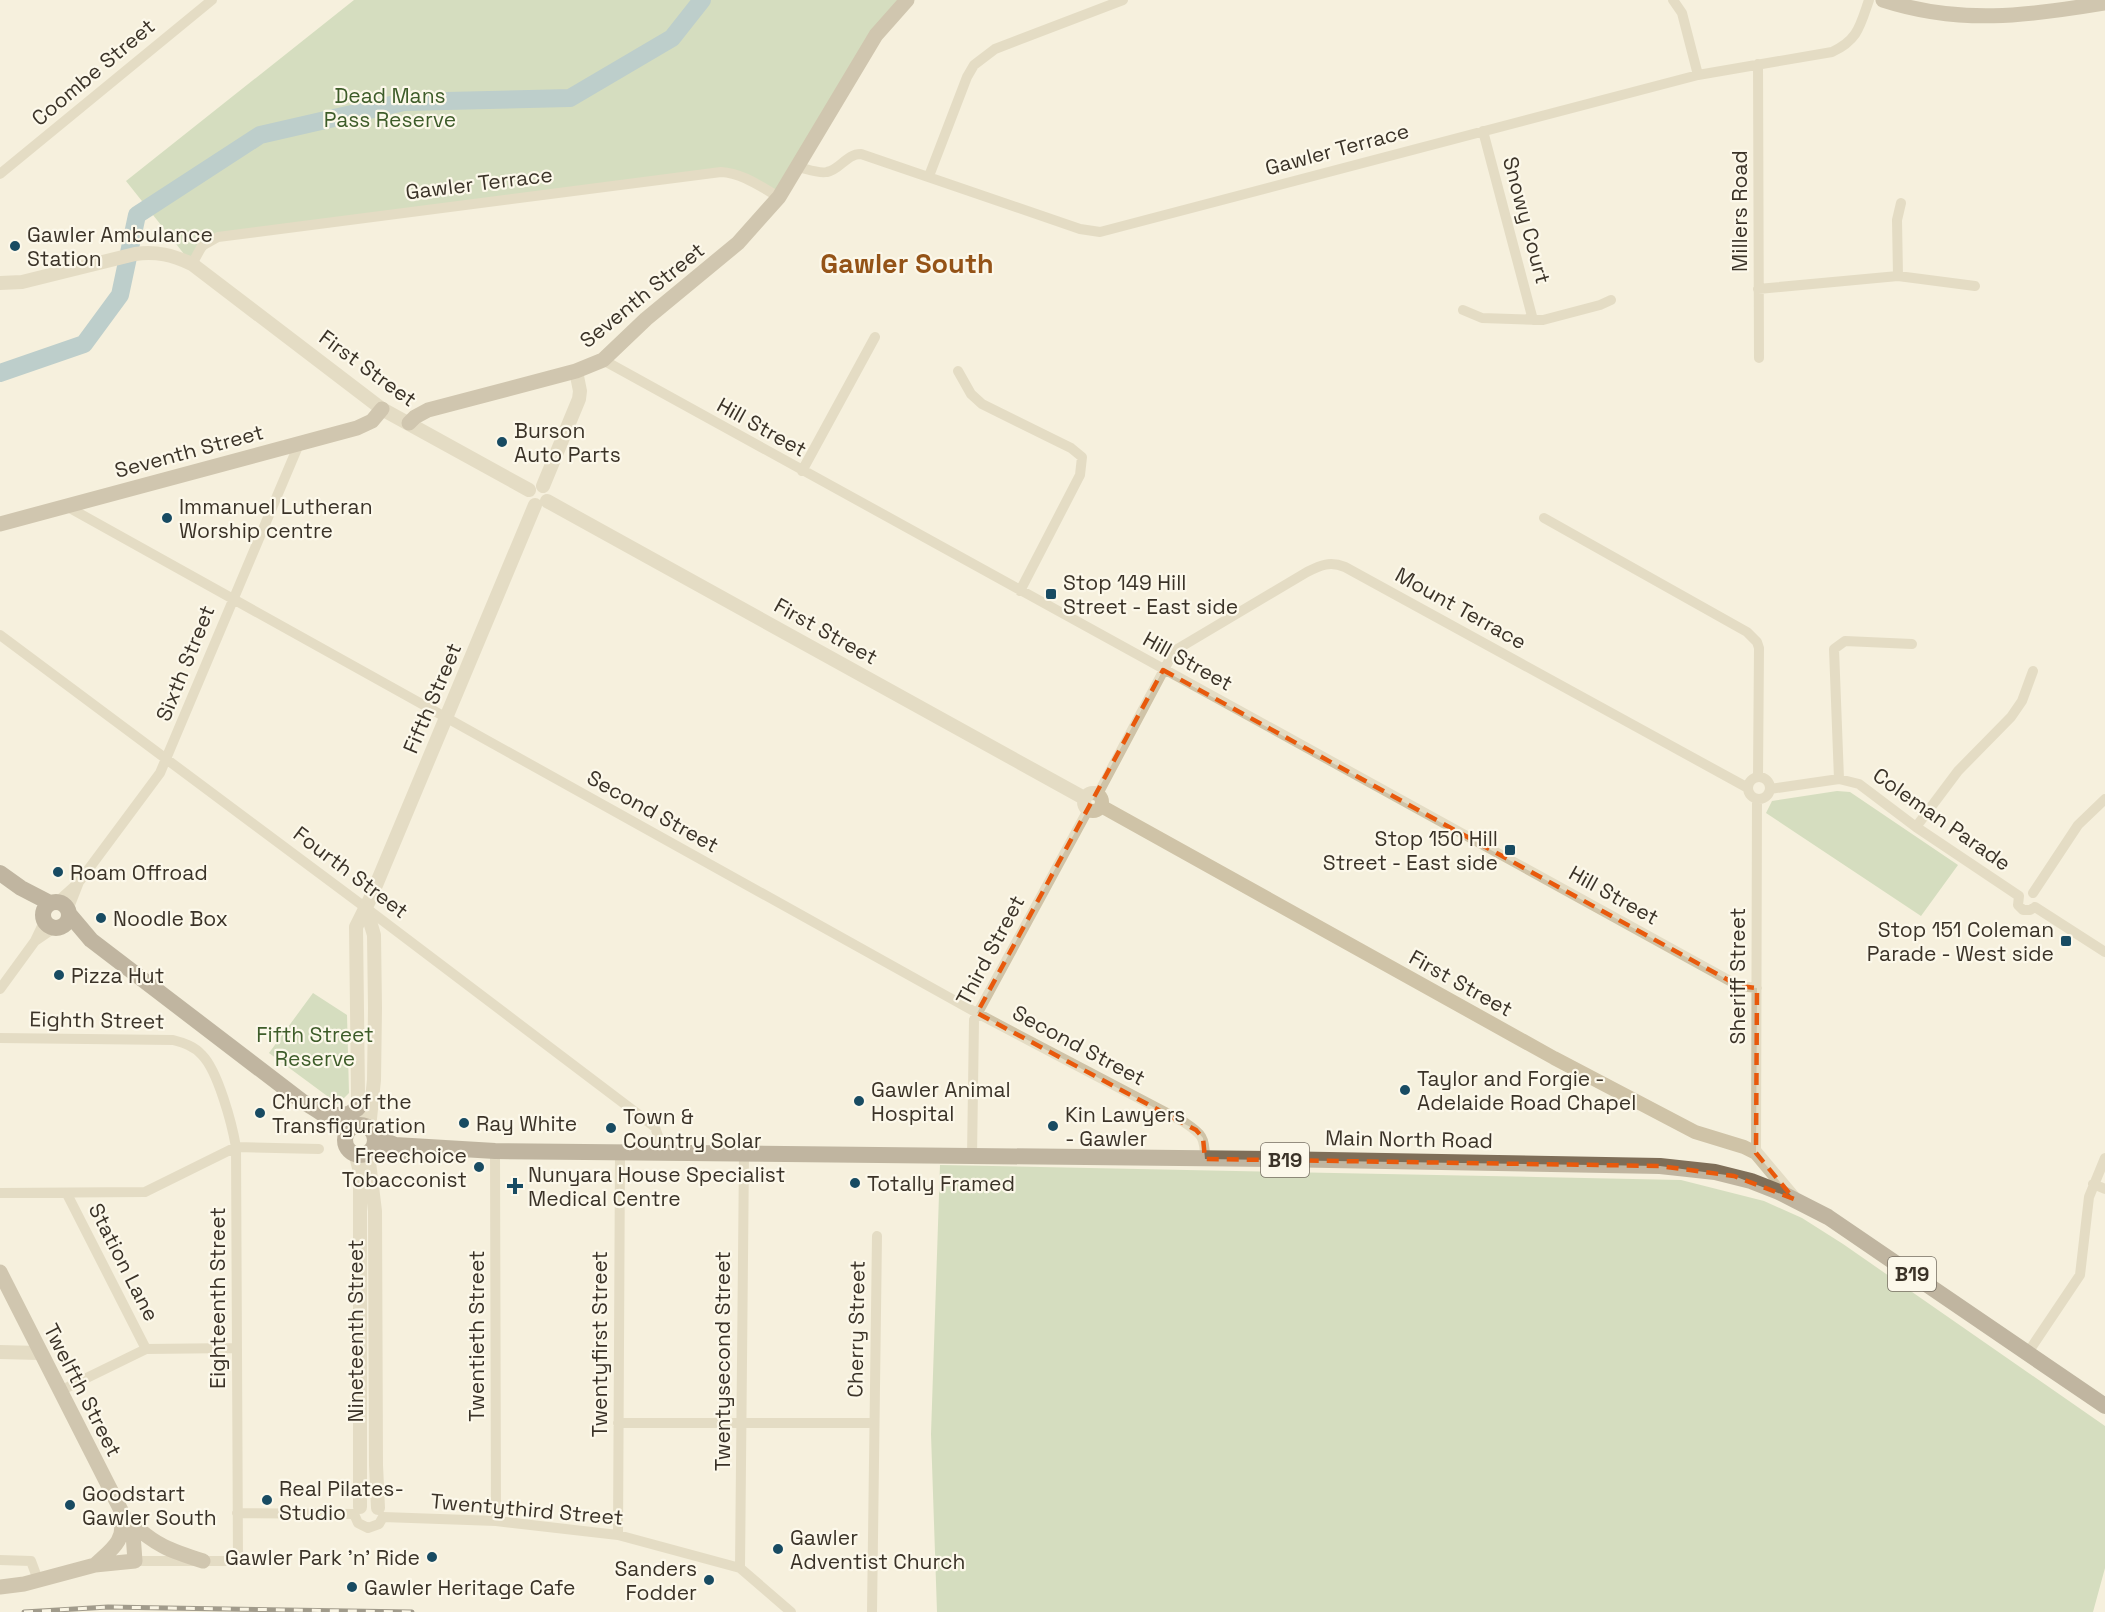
<svg xmlns="http://www.w3.org/2000/svg" width="2105" height="1612" font-family="'Space Grotesk',sans-serif">
  <style>
    .green { fill: #adc69b }
    .lines { fill: none; stroke-linecap: round; stroke-linejoin: round }
    .river { stroke: #78a4b6; stroke-width: 18 }
    .minor { stroke: #cfc3a7; stroke-width: 10 }
    .tertiary { stroke: #cfc3a7; stroke-width: 14 }
    .secondary { stroke: #a39278; stroke-width: 15 }
    .primary { stroke: #7e6e58; stroke-width: 16 }
    .rail-casing { stroke: #3b3328; stroke-width: 5 }
    .rail { stroke: #fcf8ea; stroke-width: 3; stroke-dasharray: 9; stroke-linecap: butt }
    .marked { fill: none; stroke: #e8590c; stroke-width: 4.5; stroke-dasharray: 12 8; stroke-linejoin: round }
    .poi-dot { fill: #184b62; stroke: #fcf8ea; stroke-width: 2 }
    .labels { text-anchor: middle; dominant-baseline: central; stroke-width: 4.5; stroke-linejoin: round; paint-order: stroke }
    .shield { fill: #fcf8ea; stroke: #756e62; stroke-width: 1.5 }
    .shield-label { font-size: 20px; font-weight: bold; fill: #3b3328 }
    .street-label { font-size: 21px; fill: #3b3328; stroke: #fcf8ea }
    .park-label { font-size: 21px; fill: #3d5c29; stroke: #fcf8ea }
    .poi-label { font-size: 21px; fill: #3b3328; stroke: #fcf8ea; text-anchor: start }
    .district-label { font-size: 27px; font-weight: bold; fill: #945317; stroke: #fcf8ea }
  </style>
  <rect width="100%" height="100%" fill="#f5f0dd"/>
  <path class="green" d="M354,0H907L779,197L731,173L218,237L192,264L126,181Z
    M1837,791L1850,792L1958,865L1921,916L1766,813L1772,801Z
    M313,993L347,1015L349,1093L338,1104L269,1053Z
    M940,1165L1681,1180L1764,1201L1802,1218L1843,1244L2105,1426V1568L2093,1612H937L931,1434Z"/>
  <g class="lines">
    <path class="river" d="M0,373L84,344L120,295L137,215L260,135L404,102L570,98L672,38L702,0"/>
    <path class="minor" d="M1673,0L1682,13L1698,75
      M1758,64L1759,358
      M1483,131L1533,320
      M798,167C807,169 819,174 827,172C841,169 846,154 861,154L1080,229L1100,232L1698,75L1832,52C1858,40 1860,26 1869,0
      M0,174L212,0
      M929,176L967,77L974,65L995,49L1123,0
      M192,264L202,246L218,237L721,172C742,173 761,187 779,197
      M1898,276L1897,220L1901,203
      M1758,289L1898,276L1975,286
      M1463,310L1482,318L1543,320L1600,305L1611,300
      M603,360L1739,986L1757,988
      M958,371L971,394L982,404L1071,448L1082,457L1080,475L1020,591
      M802,471L875,337
      M66,506L977,1013L1184,1122C1202,1134 1205,1137 1205,1159
      M1544,518L1747,632L1757,642L1759,648L1758,777
      M0,635L366,908L655,1127L658,1136L657,1153
      M1748 788a11 11 0 1 1 22 0a11 11 0 1 1-22 0Z
      M1839,779L1834,649L1845,641L1912,644
      M1770,789L1839,779L1859,784L1916,827L2019,896
      M1098,794L1174,651L1307,572C1321,565 1330,561 1345,567L1748,788
      M1916,827L1958,771L2011,717L2022,701L2033,671
      M2033,893L2078,825L2105,799
      M2019,896L2018,905L2023,910H2030L2035,907
      M58,901L77,884
      M2035,907L2105,952
      M68,910L79,882L160,773L299,444
      M35,941L54,928
      M0,989L35,941L44,922
      M0,1038L173,1040C184,1043 194,1046 202,1055C218,1071 232,1124 236,1147L238,1561H135
      M495,1151L496,1521
      M1756,1153L1757,799
      M972,1156L974,1020L1088,810
      M2093,1184L2105,1189
      M0,1193L145,1192L236,1147L319,1149
      M67,1194L146,1349
      M2027,1354L2080,1275L2089,1197L2105,1158
      M60,1391L146,1349L236,1348
      M618,1423H874
      M237,1513L354,1514
      M354,1514L358,1523L368,1528L379,1524L383,1517
      M383,1517L496,1521L618,1535L740,1568L791,1612
      M618,1535L620,1153
      M0,1560L31,1561L38,1580
      M740,1568L744,1154
      M872,1612L877,1236"/>
    <path class="tertiary" d="M0,283L22,282L135,254C157,251 172,255 192,264L382,409L529,490
      M543,486L579,399L580,391L576,371
      M547,501L1084,798
      M1084 802a9 9 0 1 1 18 0a9 9 0 1 1-18 0Z
      M1101,806L1554,1058L1695,1132L1744,1147L1756,1153L1793,1197
      M366,908L374,935L375,1008L374,1080L369,1128
      M354,1126L358,1108V1093L356,927L371,897L535,505
      M368,1154L375,1211L376,1465L378,1508
      M356,1156L360,1172V1507
      M0,1352L40,1353"/>
    <path class="secondary" d="M1883,0C1960,25 2027,16 2105,3
      M409,423L415,417L428,410L576,371L603,360L646,319L738,243L779,197L876,35L907,0
      M0,524L357,428L372,421L382,409
      M0,1272L133,1534L135,1561L95,1565L24,1584L0,1587
      M130,1521C154,1545 171,1551 203,1561
      M95,1565C112,1549 126,1541 121,1516"/>
    <path class="primary" d="M0,873L21,888L50,903
      M43 915a13 13 0 1 1 26 0a13 13 0 1 1-26 0Z
      M69,914L91,940L303,1102C320,1110 333,1124 350,1128
      M327,1116L349,1114L358,1108
      M345 1140a15 15 0 1 1 30 0a15 15 0 1 1-30 0Z
      M375,1136L395,1145L495,1151L1273,1159L1660,1166L1715,1172L1751,1181L1779,1192L1828,1217L2105,1406
      M371,1151L402,1154"/>
    <defs>
      <path id="rail" d="M24,1612L108,1607L412,1612"/>
    </defs>
    <use href="#rail" class="rail-casing"/>
    <use href="#rail" class="rail"/>
  </g>
  <path d="M0 0H2105V1612H0ZM1163,670L1739,986L1757,988L1756,1153L1794,1199L1734,1176L1660,1166L1205,1159L1203,1138L1196,1130L977,1013Z" fill="#f5f0dd" fill-opacity=".55" fill-rule="evenodd"/>
  <path class="marked" d="M1163,670L1739,986L1757,988L1756,1153L1794,1199L1734,1176L1660,1166L1205,1159L1203,1138L1196,1130L977,1013Z"/>
  <g class="poi-dot">
    <circle cx="15" cy="246" r="6"/>
    <circle cx="502" cy="442" r="6"/>
    <circle cx="167" cy="518" r="6"/>
    <rect x="1045" y="588" width="12" height="12" rx="3"/>
    <rect x="1504" y="844" width="12" height="12" rx="3"/>
    <circle cx="58" cy="872" r="6"/>
    <circle cx="101" cy="918" r="6"/>
    <rect x="2060" y="935" width="12" height="12" rx="3"/>
    <circle cx="59" cy="975" r="6"/>
    <circle cx="1405" cy="1090" r="6"/>
    <circle cx="859" cy="1101" r="6"/>
    <circle cx="260" cy="1113" r="6"/>
    <circle cx="464" cy="1123" r="6"/>
    <circle cx="1053" cy="1126" r="6"/>
    <circle cx="611" cy="1128" r="6"/>
    <circle cx="479" cy="1167" r="6"/>
    <circle cx="855" cy="1183" r="6"/>
    <path d="M512 1177h6v6h6v6h-6v6h-6v-6h-6v-6h6z"/>
    <circle cx="267" cy="1500" r="6"/>
    <circle cx="70" cy="1505" r="6"/>
    <circle cx="778" cy="1549" r="6"/>
    <circle cx="432" cy="1557" r="6"/>
    <circle cx="709" cy="1580" r="6"/>
    <circle cx="352" cy="1587" r="6"/>
  </g>
  <g class="labels">
    <g class="shield">
      <rect x="1261" y="1143" width="48" height="34" rx="4.5"/>
      <rect x="1888" y="1257" width="48" height="34" rx="4.5"/>
    </g>
    <g class="shield-label">
      <text x="1285" y="1160">B19</text>
      <text x="1912" y="1274">B19</text>
    </g>
    <g class="street-label">
      <text transform="translate(93 72) rotate(-40)">Coombe Street</text>
      <text transform="translate(1337 149) rotate(-15)">Gawler Terrace</text>
      <text transform="translate(479 183) rotate(-7)">Gawler Terrace</text>
      <text transform="translate(1739 211) rotate(-90)">Millers Road</text>
      <text transform="translate(1527 220) rotate(75)">Snowy Court</text>
      <text transform="translate(642 295) rotate(-39)">Seventh Street</text>
      <text transform="translate(368 368) rotate(36)">First Street</text>
      <text transform="translate(762 427) rotate(29)">Hill Street</text>
      <text transform="translate(189 451) rotate(-15)">Seventh Street</text>
      <text transform="translate(1461 608) rotate(29)">Mount Terrace</text>
      <text transform="translate(826 631) rotate(29)">First Street</text>
      <text transform="translate(1188 661) rotate(29)">Hill Street</text>
      <text transform="translate(185 663) rotate(-68)">Sixth Street</text>
      <text transform="translate(432 698) rotate(-67)">Fifth Street</text>
      <text transform="translate(653 811) rotate(29)">Second Street</text>
      <text transform="translate(1942 819) rotate(35)">Coleman Parade</text>
      <text transform="translate(351 872) rotate(37)">Fourth Street</text>
      <text transform="translate(1614 895) rotate(29)">Hill Street</text>
      <text transform="translate(990 950) rotate(-62)">Third Street</text>
      <text transform="translate(1737 976) rotate(-90)">Sheriff Street</text>
      <text transform="translate(1461 983) rotate(29)">First Street</text>
      <text transform="translate(97 1020) rotate(1)">Eighth Street</text>
      <text transform="translate(1079 1045) rotate(28)">Second Street</text>
      <text transform="translate(1409 1139) rotate(1)">Main North Road</text>
      <text transform="translate(124 1262) rotate(63)">Station Lane</text>
      <text transform="translate(217 1298) rotate(-90)">Eighteenth Street</text>
      <text transform="translate(856 1329) rotate(-89)">Cherry Street</text>
      <text transform="translate(355 1331) rotate(-90)">Nineteenth Street</text>
      <text transform="translate(476 1336) rotate(-90)">Twentieth Street</text>
      <text transform="translate(599 1344) rotate(-90)">Twentyfirst Street</text>
      <text transform="translate(722 1361) rotate(-90)">Twentysecond Street</text>
      <text transform="translate(83 1390) rotate(63)">Twelfth Street</text>
      <text transform="translate(527 1509) rotate(5)">Twentythird Street</text>
    </g>
    <g class="park-label">
      <text x="390" y="95">Dead Mans<tspan x="390" dy="24">Pass Reserve</tspan></text>
      <text x="315" y="1034">Fifth Street<tspan x="315" dy="24">Reserve</tspan></text>
    </g>
    <g class="poi-label">
      <text x="27" y="234">Gawler Ambulance<tspan x="27" dy="24">Station</tspan></text>
      <text x="514" y="430">Burson<tspan x="514" dy="24">Auto Parts</tspan></text>
      <text x="179" y="506">Immanuel Lutheran<tspan x="179" dy="24">Worship centre</tspan></text>
      <text x="1063" y="582">Stop 149 Hill<tspan x="1063" dy="24">Street - East side</tspan></text>
      <text x="1498" y="838" text-anchor="end">Stop 150 Hill<tspan x="1498" dy="24">Street - East side</tspan></text>
      <text x="70" y="872">Roam Offroad</text>
      <text x="113" y="918">Noodle Box</text>
      <text x="2054" y="929" text-anchor="end">Stop 151 Coleman<tspan x="2054" dy="24">Parade - West side</tspan></text>
      <text x="71" y="975">Pizza Hut</text>
      <text x="1417" y="1078">Taylor and Forgie -<tspan x="1417" dy="24">Adelaide Road Chapel</tspan></text>
      <text x="871" y="1089">Gawler Animal<tspan x="871" dy="24">Hospital</tspan></text>
      <text x="272" y="1101">Church of the<tspan x="272" dy="24">Transfiguration</tspan></text>
      <text x="1065" y="1114">Kin Lawyers<tspan x="1065" dy="24">- Gawler</tspan></text>
      <text x="623" y="1116">Town &amp;<tspan x="623" dy="24">Country Solar</tspan></text>
      <text x="476" y="1123">Ray White</text>
      <text x="467" y="1155" text-anchor="end">Freechoice<tspan x="467" dy="24">Tobacconist</tspan></text>
      <text x="528" y="1174">Nunyara House Specialist<tspan x="528" dy="24">Medical Centre</tspan></text>
      <text x="867" y="1183">Totally Framed</text>
      <text x="279" y="1488">Real Pilates-<tspan x="279" dy="24">Studio</tspan></text>
      <text x="82" y="1493">Goodstart<tspan x="82" dy="24">Gawler South</tspan></text>
      <text x="790" y="1537">Gawler<tspan x="790" dy="24">Adventist Church</tspan></text>
      <text x="420" y="1557" text-anchor="end">Gawler Park 'n' Ride</text>
      <text x="697" y="1568" text-anchor="end">Sanders<tspan x="697" dy="24">Fodder</tspan></text>
      <text x="364" y="1587">Gawler Heritage Cafe</text>
    </g>
    <g class="district-label">
      <text x="907" y="263">Gawler South</text>
    </g>
  </g>
</svg>
